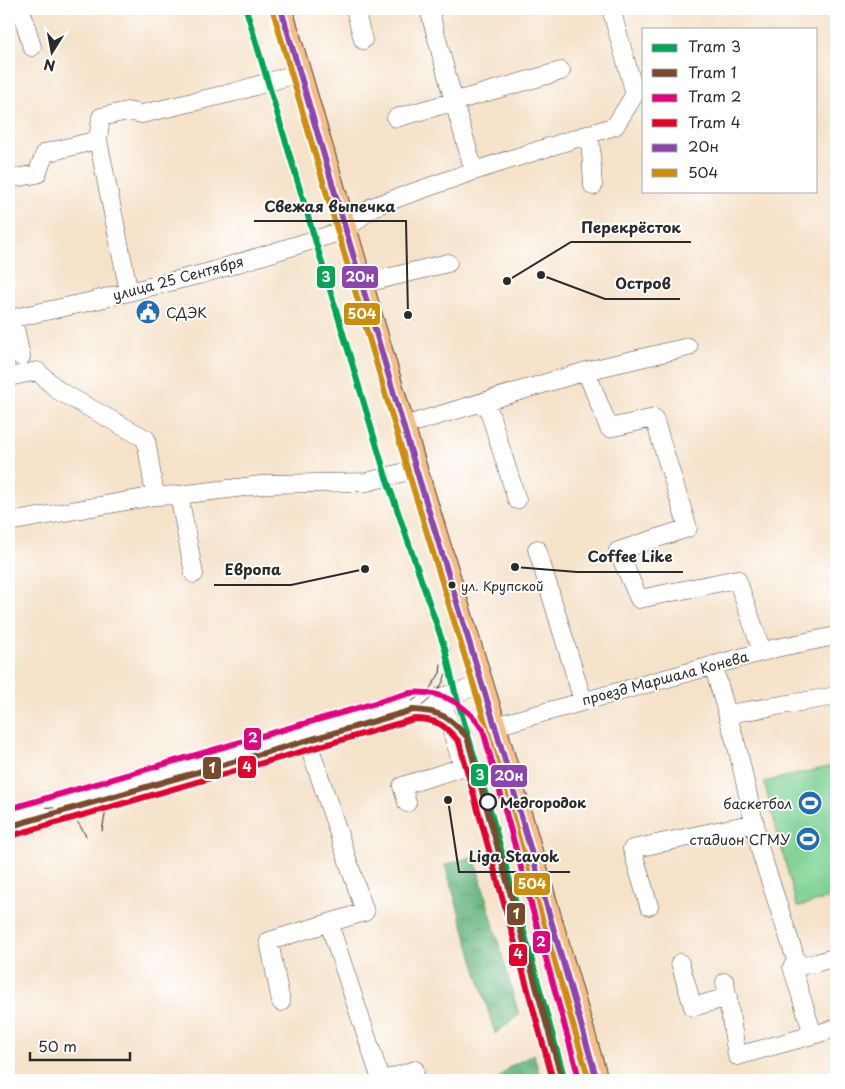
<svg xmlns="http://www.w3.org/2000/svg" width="845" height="1089" font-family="'Playpen Sans',sans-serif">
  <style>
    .forest { fill: url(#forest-crowns); stroke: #4a7054 }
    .garden { fill: #81d395; stroke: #567f60 }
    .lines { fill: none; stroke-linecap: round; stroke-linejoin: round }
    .minor-casing { stroke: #494643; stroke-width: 19 }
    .major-casing { stroke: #494643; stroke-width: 24 }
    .minor { stroke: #fff; stroke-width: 18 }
    .major { stroke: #f5bf86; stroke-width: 22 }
    .tram { stroke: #2b2b2b; stroke-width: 1 }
    .bus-1-casing { stroke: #fff; stroke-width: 10 }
    .bus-2-casing { stroke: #fff; stroke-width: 10 }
    .bus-1 { stroke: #8e44ad; stroke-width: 6 }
    .bus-2 { stroke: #ce8d09; stroke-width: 6 }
    .tram-1-casing { stroke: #fff; stroke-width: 10 }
    .tram-2-casing { stroke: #fff; stroke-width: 10 }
    .tram-3-casing { stroke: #fff; stroke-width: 10 }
    .tram-4-casing { stroke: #fff; stroke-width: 10 }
    .tram-1 { stroke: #00a651; stroke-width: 6 }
    .tram-2 { stroke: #7a4b2a; stroke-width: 6 }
    .tram-3 { stroke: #e5007d; stroke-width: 6 }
    .tram-4 { stroke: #e4002b; stroke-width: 6 }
    .bus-dot { fill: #2b2b2b; stroke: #fff; stroke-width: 2 }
    .stop-dot { fill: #fff; stroke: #2b2b2b; stroke-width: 2.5 }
    .labels { text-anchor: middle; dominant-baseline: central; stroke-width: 4; stroke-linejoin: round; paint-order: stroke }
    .bus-label { font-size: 13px; fill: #2b2b2b; stroke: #fff; text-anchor: start }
    .street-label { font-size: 14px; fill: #2b2b2b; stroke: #fff }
    .poi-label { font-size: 14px; fill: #2b2b2b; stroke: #fff; text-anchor: end }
    .stop-label { font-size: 14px; font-weight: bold; fill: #2b2b2b; stroke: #fff; text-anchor: start }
    .leader { fill: none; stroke: #2b2b2b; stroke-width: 2 }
    .callout-dot { fill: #2b2b2b; stroke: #fff; stroke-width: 2 }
    .callout-label { font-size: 15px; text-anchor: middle; font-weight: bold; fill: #2b2b2b; stroke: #fff; stroke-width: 4; stroke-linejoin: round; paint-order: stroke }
    .line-badge { stroke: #fff; stroke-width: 2 }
    .badge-label { font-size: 14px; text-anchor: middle; font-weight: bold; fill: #fff }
  </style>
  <defs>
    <pattern id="forest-crowns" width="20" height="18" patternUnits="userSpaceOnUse" patternTransform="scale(1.25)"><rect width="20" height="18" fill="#68b57e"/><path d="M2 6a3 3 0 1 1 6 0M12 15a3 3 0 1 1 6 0" fill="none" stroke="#569367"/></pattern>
  </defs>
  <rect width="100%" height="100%" fill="#fff"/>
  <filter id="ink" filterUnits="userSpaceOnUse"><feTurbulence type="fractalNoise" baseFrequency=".02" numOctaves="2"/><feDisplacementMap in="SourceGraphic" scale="10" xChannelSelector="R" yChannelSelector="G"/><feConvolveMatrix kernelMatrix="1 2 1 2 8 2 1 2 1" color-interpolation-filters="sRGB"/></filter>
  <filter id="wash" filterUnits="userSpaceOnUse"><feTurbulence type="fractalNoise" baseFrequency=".0096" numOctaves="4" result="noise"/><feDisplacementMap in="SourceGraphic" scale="20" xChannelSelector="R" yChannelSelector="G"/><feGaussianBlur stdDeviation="1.12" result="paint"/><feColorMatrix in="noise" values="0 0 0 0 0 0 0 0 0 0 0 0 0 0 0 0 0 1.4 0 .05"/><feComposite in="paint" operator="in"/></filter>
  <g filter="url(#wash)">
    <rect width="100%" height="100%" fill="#f5e2c9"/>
    <path class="forest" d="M474,856L519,1015L495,1034L445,865Z
      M534,1054L541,1080H497L509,1067Z"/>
    <path class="garden" d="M836,765V896L797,907L764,782Z"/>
  </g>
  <g filter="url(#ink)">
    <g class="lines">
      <defs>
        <path id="minor" d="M21,9L32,47
          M355,9L363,40
          M429,9L454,102L474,171
          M396,118L561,71
          M590,134L593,186
          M98,140L101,117L127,111L142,114L235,92L299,73
          M9,179L37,174L45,153L98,140L129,292
          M362,284L448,263
          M13,318L21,357
          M9,319L88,302L206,273L346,230L372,207L474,171L615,126L635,94L611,9
          M586,371L688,347
          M9,377L37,371L59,391L146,439L155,496
          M486,401L517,500
          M403,426L586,371L609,428L654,418L688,528L618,551L639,599L737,579L762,651
          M179,495L194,574
          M9,522L155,496L179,495L269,484L367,482L416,469
          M537,549L583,701
          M713,665L738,751L761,853L798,966
          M728,714L836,696
          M495,726L776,648L836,636
          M407,803L402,786L463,767L441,697
          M9,823L482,685
          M649,906L632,849L755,823
          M329,923L381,1080
          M836,957L816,963L792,967L813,1035L836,1028
          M680,963L693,1007L728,997
          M725,982L737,1056L813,1035
          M281,1002L269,941L365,912L306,736
          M384,1080L415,1070"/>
        <path id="major" d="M281,9L416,469L495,726L597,1080"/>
      </defs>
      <use href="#minor" class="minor-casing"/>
      <use href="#major" class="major-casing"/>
      <use href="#minor" class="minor"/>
      <use href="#major" class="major"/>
      <path class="tram" d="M412,701L429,690L440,673L441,664
        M419,708C444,689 447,678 450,648
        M46,807C70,810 74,815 86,836
        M102,831L105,815L111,803L123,792"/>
      <defs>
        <path id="bus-1" d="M281,9L416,469L495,726L597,1080"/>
        <path id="bus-2" d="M273,11L408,471L487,729L589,1080"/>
      </defs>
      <use href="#bus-1" class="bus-1-casing"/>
      <use href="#bus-2" class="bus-2-casing"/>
      <use href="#bus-1" class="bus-1"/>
      <use href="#bus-2" class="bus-2"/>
      <defs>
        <path id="tram-1" d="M246,9L386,477L445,649L455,692L488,802L565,1080"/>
        <path id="tram-2" d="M11,826L413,710C441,711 449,717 467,737L562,1080"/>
        <path id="tram-3" d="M9,809L410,693C441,690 466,704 483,730L579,1078"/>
        <path id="tram-4" d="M14,835L414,719C437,719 445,725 459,742L553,1080"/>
      </defs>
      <use href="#tram-1" class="tram-1-casing"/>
      <use href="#tram-2" class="tram-2-casing"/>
      <use href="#tram-3" class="tram-3-casing"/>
      <use href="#tram-4" class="tram-4-casing"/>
      <use href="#tram-1" class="tram-1"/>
      <use href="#tram-2" class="tram-2"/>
      <use href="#tram-3" class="tram-3"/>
      <use href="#tram-4" class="tram-4"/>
    </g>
  </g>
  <defs>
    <symbol id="civic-disc" viewBox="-11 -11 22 22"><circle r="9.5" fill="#1f6fb2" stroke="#fff"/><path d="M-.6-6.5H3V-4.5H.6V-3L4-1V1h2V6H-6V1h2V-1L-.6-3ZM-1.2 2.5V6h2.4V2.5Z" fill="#fff"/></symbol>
    <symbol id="stadium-disc" viewBox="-11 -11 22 22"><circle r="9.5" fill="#1f6fb2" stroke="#fff"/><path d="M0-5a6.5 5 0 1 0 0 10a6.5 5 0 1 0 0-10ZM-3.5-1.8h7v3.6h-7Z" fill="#fff"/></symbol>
  </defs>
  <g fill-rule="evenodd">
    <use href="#civic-disc" x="134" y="298" width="28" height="28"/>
    <use href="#stadium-disc" x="796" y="789" width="28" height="28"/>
    <use href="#stadium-disc" x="794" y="825" width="28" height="28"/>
  </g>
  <circle class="bus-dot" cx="452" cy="585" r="4.5"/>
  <circle class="stop-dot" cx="488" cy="802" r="8"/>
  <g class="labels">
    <g class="bus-label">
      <text x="461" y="585">ул. Крупской</text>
    </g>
    <g class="street-label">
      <text transform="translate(178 278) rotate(-15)">улица 25 Сентября</text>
      <text transform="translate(665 678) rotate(-15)">проезд Маршала Конева</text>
    </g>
    <g class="poi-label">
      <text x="166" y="312" text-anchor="start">СДЭК</text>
      <text x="792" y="803">баскетбол</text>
      <text x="790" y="839">стадион СГМУ</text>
    </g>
    <g class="stop-label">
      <text x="500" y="802">Медгородок</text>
    </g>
  </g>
  <path class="leader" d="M408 315L406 221H254M507 281L571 242H691M541 275L605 299H680M515 567L577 572H683M365 569L291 585H214M448 800L459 872H570"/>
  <g class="callout-dot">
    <circle cx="408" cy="315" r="5"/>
    <circle cx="507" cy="281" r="5"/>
    <circle cx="541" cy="275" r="5"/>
    <circle cx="515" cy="567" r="5"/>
    <circle cx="365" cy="569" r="5"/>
    <circle cx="448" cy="800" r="5"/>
  </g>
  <g class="callout-label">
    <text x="330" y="212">Свежая выпечка</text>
    <text x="631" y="233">Перекрёсток</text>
    <text x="643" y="289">Остров</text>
    <text x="630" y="562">Coffee Like</text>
    <text x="253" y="575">Европа</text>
    <text x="514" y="862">Liga Stavok</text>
  </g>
  <g class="line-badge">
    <rect x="316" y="265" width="20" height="24" rx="5" fill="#00a651"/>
    <rect x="341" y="265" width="38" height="24" rx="5" fill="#8e44ad"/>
    <rect x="343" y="302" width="38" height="24" rx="5" fill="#ce8d09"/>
    <rect x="243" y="727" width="19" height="24" rx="5" fill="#e5007d"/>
    <rect x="237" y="755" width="20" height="24" rx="5" fill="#e4002b"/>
    <rect x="202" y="756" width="20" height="24" rx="5" fill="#7a4b2a"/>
    <rect x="470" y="763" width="19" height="24" rx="5" fill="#00a651"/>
    <rect x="490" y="764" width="38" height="24" rx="5" fill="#8e44ad"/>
    <rect x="513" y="872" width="38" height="24" rx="5" fill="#ce8d09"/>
    <rect x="506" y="902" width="20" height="24" rx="5" fill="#7a4b2a"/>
    <rect x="532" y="930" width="19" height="24" rx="5" fill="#e5007d"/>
    <rect x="508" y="943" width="20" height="24" rx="5" fill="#e4002b"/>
  </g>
  <g class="badge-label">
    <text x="326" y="282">3</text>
    <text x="360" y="282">20н</text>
    <text x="362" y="319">504</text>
    <text x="253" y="743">2</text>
    <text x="247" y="772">4</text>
    <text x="212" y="773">1</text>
    <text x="480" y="780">3</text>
    <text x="509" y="781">20н</text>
    <text x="532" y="889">504</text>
    <text x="516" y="919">1</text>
    <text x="541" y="947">2</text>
    <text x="518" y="959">4</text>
  </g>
  <rect width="845" height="1089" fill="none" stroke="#fff" stroke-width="30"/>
  <rect x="642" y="28" width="175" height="165" fill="#ffffff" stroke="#aaaaaa"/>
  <rect x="652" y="44" width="25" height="8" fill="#00a651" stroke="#aaaaaa"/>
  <text x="688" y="52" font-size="15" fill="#2b2b2b">Tram 3</text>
  <rect x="652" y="69" width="25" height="8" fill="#7a4b2a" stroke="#aaaaaa"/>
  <text x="688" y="78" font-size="15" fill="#2b2b2b">Tram 1</text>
  <rect x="652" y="94" width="25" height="8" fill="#e5007d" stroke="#aaaaaa"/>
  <text x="688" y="102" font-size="15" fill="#2b2b2b">Tram 2</text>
  <rect x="652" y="119" width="25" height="8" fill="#e4002b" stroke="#aaaaaa"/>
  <text x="688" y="128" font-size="15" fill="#2b2b2b">Tram 4</text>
  <rect x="652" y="144" width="25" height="8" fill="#8e44ad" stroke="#aaaaaa"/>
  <text x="688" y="152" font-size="15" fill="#2b2b2b">20н</text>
  <rect x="652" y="169" width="25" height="8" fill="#ce8d09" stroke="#aaaaaa"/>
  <text x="688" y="178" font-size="15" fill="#2b2b2b">504</text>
  <g transform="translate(52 52) rotate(191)" stroke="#ffffff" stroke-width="4" paint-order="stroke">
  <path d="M0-4L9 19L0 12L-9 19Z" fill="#2b2b2b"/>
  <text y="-8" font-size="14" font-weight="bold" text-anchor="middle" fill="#2b2b2b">N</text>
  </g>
  <path d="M30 1052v8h100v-8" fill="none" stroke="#2b2b2b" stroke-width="2.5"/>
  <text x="38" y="1052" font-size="15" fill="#2b2b2b" stroke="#ffffff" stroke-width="4" paint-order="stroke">50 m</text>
</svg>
